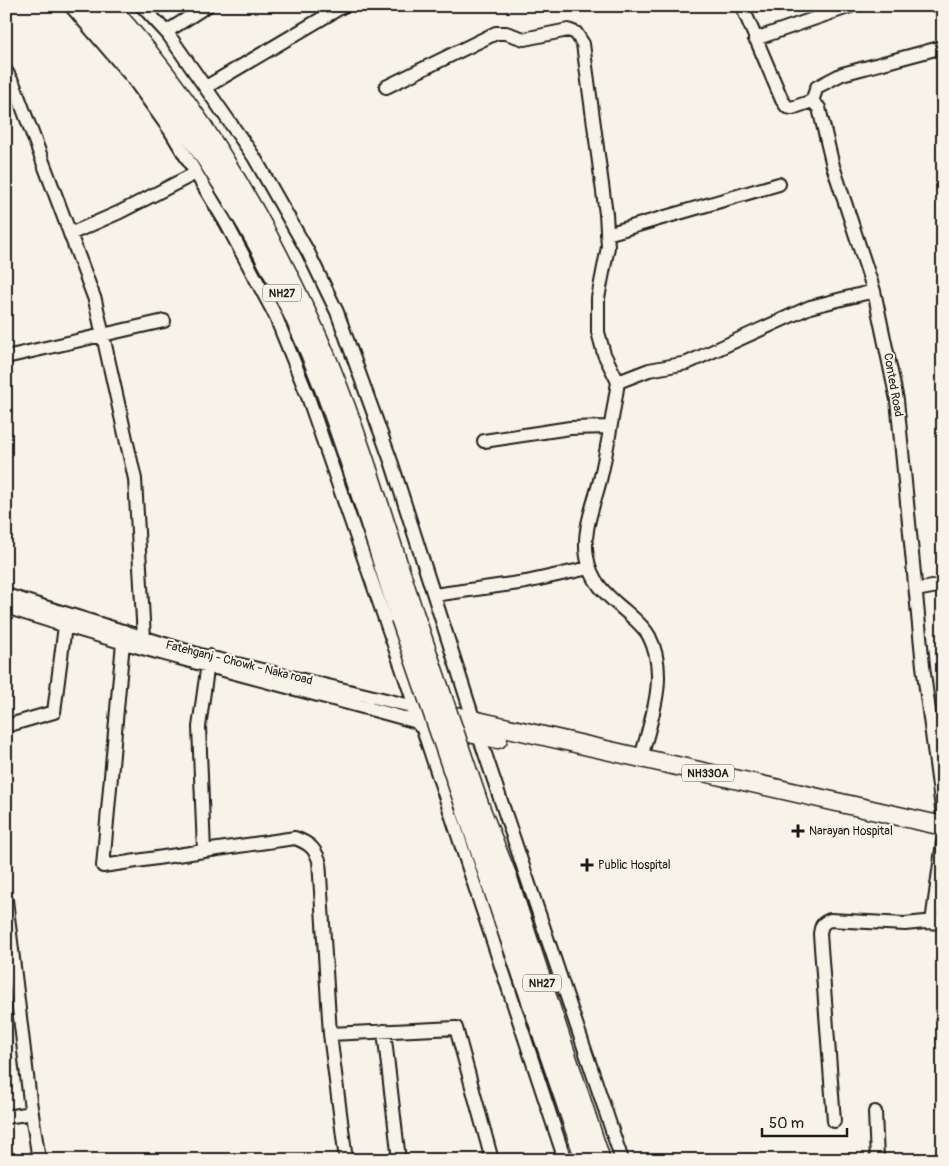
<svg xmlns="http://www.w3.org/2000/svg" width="949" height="1166" font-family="Pangolin,sans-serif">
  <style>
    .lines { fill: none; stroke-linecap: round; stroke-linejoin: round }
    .minor-casing { stroke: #1c1c1c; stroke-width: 16 }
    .highway-casing { stroke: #1c1c1c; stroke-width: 21 }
    .minor { stroke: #f7f3e8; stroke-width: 12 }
    .highway { stroke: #f7f3e8; stroke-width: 18 }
    .highway-bridge-casing { stroke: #1c1c1c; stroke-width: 21; stroke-linecap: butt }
    .highway-bridge { stroke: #f7f3e8; stroke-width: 18 }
    .poi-dot { fill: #1c1c1c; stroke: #f7f3e8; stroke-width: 2 }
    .labels { text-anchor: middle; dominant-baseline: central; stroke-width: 4; stroke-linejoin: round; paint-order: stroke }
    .shield { fill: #f7f3e8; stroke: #5e5c59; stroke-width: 1 }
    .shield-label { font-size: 11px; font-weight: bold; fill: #1c1c1c }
    .street-label { font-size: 12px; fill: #1c1c1c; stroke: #f7f3e8 }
    .poi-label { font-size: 12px; fill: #1c1c1c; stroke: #f7f3e8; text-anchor: start }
  </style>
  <rect width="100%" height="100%" fill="#f7f3e8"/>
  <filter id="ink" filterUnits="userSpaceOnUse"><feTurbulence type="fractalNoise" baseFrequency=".02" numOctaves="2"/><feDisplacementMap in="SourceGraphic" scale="10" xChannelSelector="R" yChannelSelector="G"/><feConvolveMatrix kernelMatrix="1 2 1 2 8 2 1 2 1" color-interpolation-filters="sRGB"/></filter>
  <g filter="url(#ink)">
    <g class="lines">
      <defs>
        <path id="minor" d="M71,6L132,77L170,130L226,223L275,315L307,394L421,723L565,1160
          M142,6L168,34L254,157L308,252L337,312L392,464L474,721L622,1160
          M742,6L782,100L787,107L792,108L812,101L819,108L833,166L874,291L897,400L923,666L943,816
          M166,32L207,6
          M755,39L851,6
          M6,71L14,85L95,300L135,479L144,638
          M206,87L343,6
          M386,87L496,33H506L524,39L568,30L576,33L583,44L606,214L608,247L598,298V332L604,354L618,382
          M812,101L817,87L842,74L943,47
          M70,234L120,212L196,173
          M607,234L779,184
          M6,357L164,321
          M484,441L570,428L610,427
          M916,590L943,585
          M6,595L200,655L415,707
          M434,595L526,582L589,568
          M6,607C143,652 283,684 421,723
          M124,631L103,866L204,851L199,727L209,656
          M6,726L54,712L66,618
          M641,758C651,719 669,675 649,636C643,625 632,617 623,609C605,594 591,581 587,557C582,529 595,503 601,476C608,445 613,413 618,382L649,370L687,363L810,307L874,291
          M204,851L295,838C308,843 314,847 319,860L330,1034L346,1160
          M6,900L30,1101L39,1160
          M932,922L943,842
          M384,1031L399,1160
          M330,1034L456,1028L492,1160
          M875,1112L877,1160
          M6,1117L32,1113
          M834,1121L820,934C821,926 822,923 830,920L905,924L925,922L943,923"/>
        <path id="highway" d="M89,6C189,120 272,249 325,391C353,466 376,543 400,618
          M109,6C175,78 227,158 272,243C293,283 313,324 330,366C363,447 387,531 414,613
          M415,707L943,826
          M421,723L498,739
          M480,807L507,875L601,1160
          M466,810L585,1160"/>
      </defs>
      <use href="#minor" class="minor-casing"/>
      <use href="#highway" class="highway-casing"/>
      <use href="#minor" class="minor"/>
      <use href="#highway" class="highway"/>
      <defs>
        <path id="highway-bridge" d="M414,613L480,807
          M400,618L466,810"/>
      </defs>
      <use href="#highway-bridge" class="highway-bridge-casing"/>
      <use href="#highway-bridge" class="highway-bridge"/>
    </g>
  </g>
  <g class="poi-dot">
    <path d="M795.5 823.5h5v5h5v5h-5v5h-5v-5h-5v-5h5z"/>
    <path d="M584.5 857.5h5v5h5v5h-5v5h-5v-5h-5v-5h5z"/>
  </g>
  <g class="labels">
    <g class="shield">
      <rect x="263" y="284.5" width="38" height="17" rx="4"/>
      <rect x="682" y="764.5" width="52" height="17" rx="4"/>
      <rect x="523" y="974.5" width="38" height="17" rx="4"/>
    </g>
    <g class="shield-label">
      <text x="282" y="293">NH27</text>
      <text x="708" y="773">NH330A</text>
      <text x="542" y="983">NH27</text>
    </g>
    <g class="street-label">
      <text transform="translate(893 385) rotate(80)">Conted Road</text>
      <text transform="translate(239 663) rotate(14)">Fatehganj - Chowk - Naka road</text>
    </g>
    <g class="poi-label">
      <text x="809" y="831">Narayan Hospital</text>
      <text x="598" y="865">Public Hospital</text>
    </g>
  </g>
  <rect width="949" height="1166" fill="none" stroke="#f7f3e8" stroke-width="25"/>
  <rect x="12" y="12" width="924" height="1141" fill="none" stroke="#1c1c1c" stroke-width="2" filter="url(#ink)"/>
  <path d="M762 1128v8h85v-8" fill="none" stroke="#1c1c1c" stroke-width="2.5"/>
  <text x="769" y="1128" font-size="15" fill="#1c1c1c" stroke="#f7f3e8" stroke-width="4" paint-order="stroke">50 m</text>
</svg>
